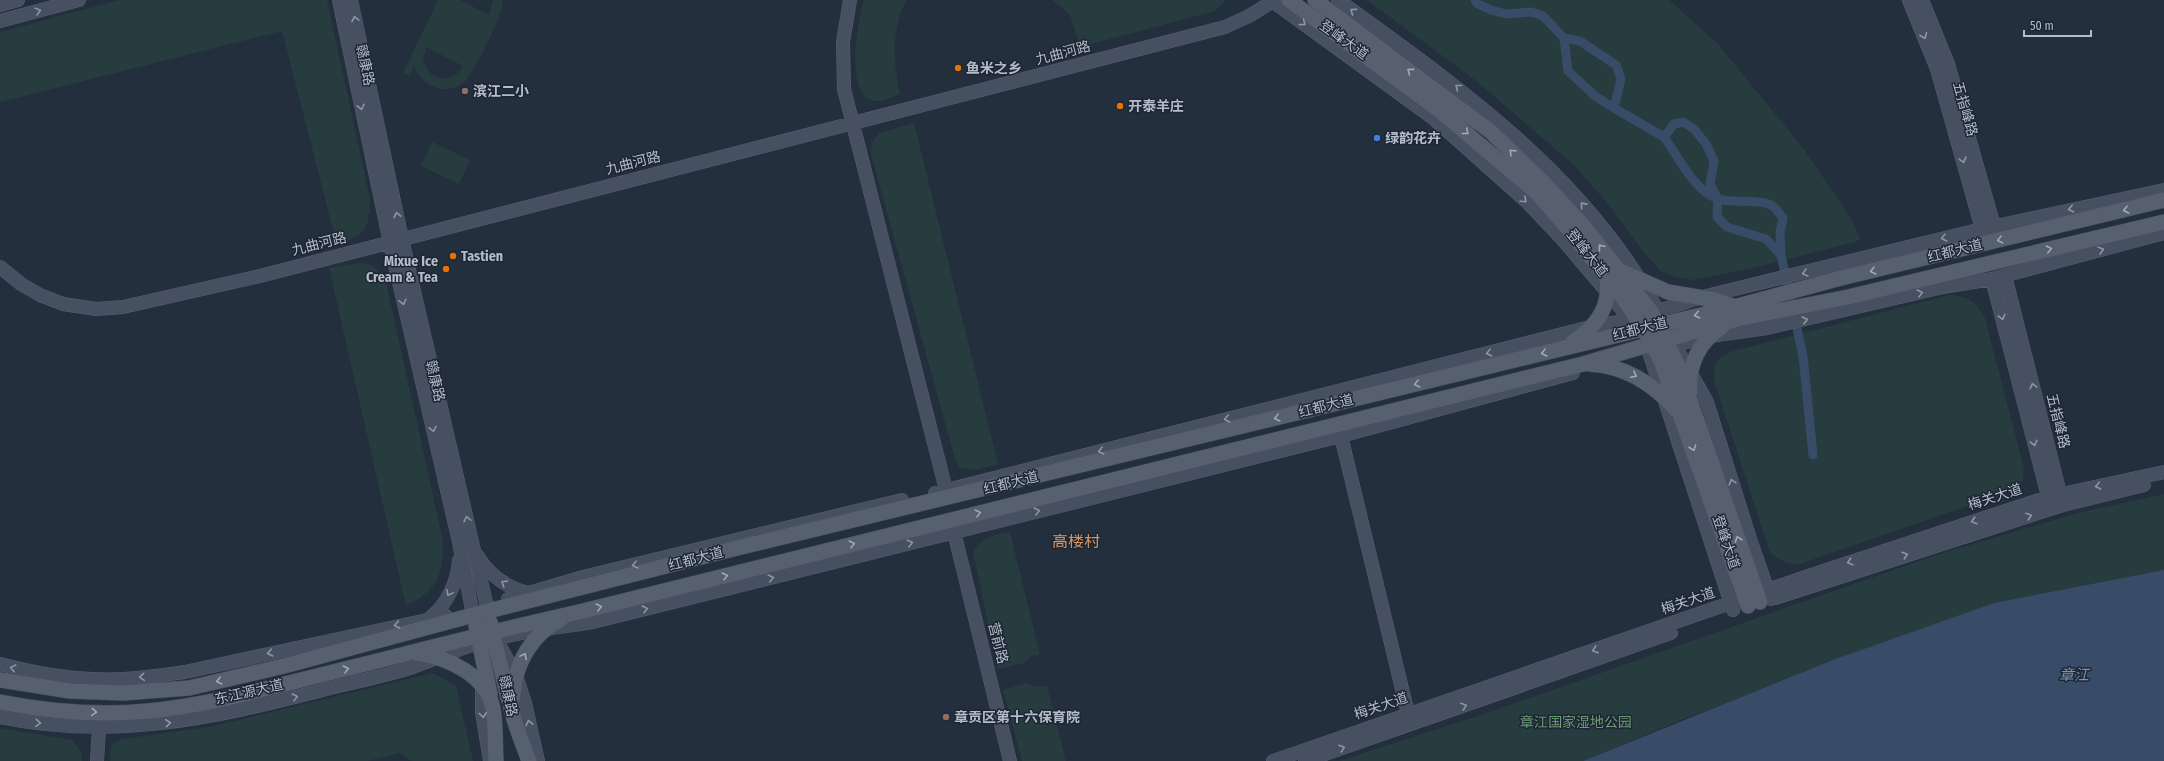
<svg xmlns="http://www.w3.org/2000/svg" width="2164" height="761" font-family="'Fira Sans Condensed','Noto Sans SC',sans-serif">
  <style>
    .green { fill: #263c3f; fill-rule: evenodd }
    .water { fill: #394c67 }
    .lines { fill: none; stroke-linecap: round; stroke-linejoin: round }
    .canal { stroke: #394c67; stroke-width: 9 }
    .secondary-casing { stroke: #565f6c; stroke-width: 14 }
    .primary-casing { stroke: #414a57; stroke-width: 16 }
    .secondary { stroke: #465061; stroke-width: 13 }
    .primary { stroke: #56606e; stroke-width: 15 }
    .oneway { stroke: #8e96a5 }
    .oneway2 { stroke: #a1aab7 }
    .food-dot { fill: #e8710a; stroke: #1d2633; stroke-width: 1.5 }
    .education-dot { fill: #8d6e63; stroke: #1d2633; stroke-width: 1.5 }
    .shop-dot { fill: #3f7fe0; stroke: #1d2633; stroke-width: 1.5 }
    .labels { text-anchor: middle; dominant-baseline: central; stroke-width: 3; stroke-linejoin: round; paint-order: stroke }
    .street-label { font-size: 14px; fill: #b4bcc9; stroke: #1d2633 }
    .poi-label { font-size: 14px; font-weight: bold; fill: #b4bcc9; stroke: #1d2633; text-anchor: start }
    .park-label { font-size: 14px; fill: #6b9a76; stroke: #1d2633 }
    .water-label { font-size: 15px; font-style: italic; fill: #7c92b1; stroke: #1d2633 }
    .quarter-label { font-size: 16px; fill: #d59563; stroke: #1d2633 }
  </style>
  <rect width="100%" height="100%" fill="#242f3e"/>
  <path class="green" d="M120,0H327L370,199C370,230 364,235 337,245L282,31L0,102V32Z
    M438,0H460L489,15L493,0H503C504,13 475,70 466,80C448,98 422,87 414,66L410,76L403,73ZM426,47L463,66C457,79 442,81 431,74L423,61Z
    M864,0H906C891,33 893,59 900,94C894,96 883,102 876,101C843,100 858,19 864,0Z
    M1052,0H1226L1215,11L1080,47L1070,15Z
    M1367,0H1669L1718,44L1803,148L1851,218L1860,239L1855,242L1749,269L1693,280L1675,277L1660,271L1639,246L1609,205L1575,166L1475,80Z
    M914,123L998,464L976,470L960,468L955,459L871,154L872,143L879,133Z
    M432,142L470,160L459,184L421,166Z
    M359,263C374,264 379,269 386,282L443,541C443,577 438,589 406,606L329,268Z
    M1949,295C1968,296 1976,301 1985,318L2024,469L2022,483L2013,490L1800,564C1788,565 1779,560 1770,552L1714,381C1713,367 1716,357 1730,352Z
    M2164,494V570L1994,603L1681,720L1583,761H1339L1484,714L1939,554L2082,512Z
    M1010,532L1040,655L1032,656L1024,663L998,669L973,552C985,536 991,536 1010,532Z
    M433,673L456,686L473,761H412L400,753L367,761H110L111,745L121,739L209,727Z
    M1027,683L1035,687L1047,686L1066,761H1022L1003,690Z
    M0,728L72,740L82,753V761H0Z"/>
  <path class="water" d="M2164,570V761H1583L1833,660L1994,603Z"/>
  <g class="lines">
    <path class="canal" d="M1475,0L1478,4L1491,10L1506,14L1531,12L1543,16L1564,38L1580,41L1616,65L1621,79L1614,108L1664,137L1674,124L1683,122L1694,129L1706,144L1714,161L1710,184L1718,199L1717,217L1727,227L1766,239L1781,255L1803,356L1813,455
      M1564,38L1568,71L1595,96L1614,108
      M1664,137C1679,157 1693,190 1718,199C1732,204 1764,197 1775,208C1778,211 1780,215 1783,218L1780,232L1781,255"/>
    <defs>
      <path id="secondary" d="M339,0L390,243L459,542L473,615
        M351,0L402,239L488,611
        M850,0L843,42L844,89L946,490
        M1271,0L1433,118L1527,202L1562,239L1630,319
        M1338,0C1460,88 1592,180 1662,319
        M1909,0L1937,69L1982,229
        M1922,0L1948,64L1994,226
        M0,5L18,0
        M0,21L79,0
        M0,267L21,284L40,295L63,304L96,309L123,307L260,276L1225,27L1249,16L1275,0
        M2005,276L2062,501
        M1992,279L2050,504
        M1672,340L1707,402L1751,542L1771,599
        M1663,348L1710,336L1767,328L1943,287L1992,279L2164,233
        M1648,349L1733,610
        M1341,436L1410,722
        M935,493L1594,326L1631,320L1698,298L1982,229L2164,190
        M954,532L1010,761
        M477,555C489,575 507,588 529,593
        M1775,598L2063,505L2144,485
        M508,599L583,577L902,500
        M429,619C447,604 457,583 459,560
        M498,642L516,676L525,703L538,761
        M0,664C31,672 62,678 93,679C124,681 155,676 185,672L446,616
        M482,682V712L490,761
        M0,717C113,740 210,719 319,691C349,683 381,677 410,668C434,660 456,649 479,643C516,632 555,628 593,622L1341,436L1573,373
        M97,761L99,728
        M1273,761L1814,574L2048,497L2164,472
        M1305,761L1671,633"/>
      <path id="primary" d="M1289,0L1439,110L1537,193L1571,232L1626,302L1653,344L1662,364L1748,606
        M1315,0L1490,131L1545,184L1583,225L1652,313L1677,363L1760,602
        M1623,272L1668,292L1715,300L1733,306
        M1573,342C1597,326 1611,307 1607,277
        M1590,364C1626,366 1654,384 1677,411
        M1690,391C1688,365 1699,341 1722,327
        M490,622L508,698
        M476,626L490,694
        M416,653C447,657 487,675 493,709C496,726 495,744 496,761
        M0,680L70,691L123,693L189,688L284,666L488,611L737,548L1734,307L1841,278L2164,200
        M0,702C47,711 100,716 148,711C212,705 275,686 337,671C418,651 498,630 579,612L1583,364L1737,319L1848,297L2164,222
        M529,761C523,744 515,726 511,708C510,704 513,698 513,693C516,662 532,634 561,619"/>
    </defs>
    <use href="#secondary" class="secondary-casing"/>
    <use href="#primary" class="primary-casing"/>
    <use href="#secondary" class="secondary"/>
    <use href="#primary" class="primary"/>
  </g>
  <defs><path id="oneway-chevron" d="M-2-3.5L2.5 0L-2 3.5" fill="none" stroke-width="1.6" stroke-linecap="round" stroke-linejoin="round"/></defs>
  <g class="oneway">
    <use href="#oneway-chevron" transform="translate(38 11) rotate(-15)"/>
    <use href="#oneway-chevron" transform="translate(1353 11) rotate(-144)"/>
    <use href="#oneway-chevron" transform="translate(355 19) rotate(-102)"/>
    <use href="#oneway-chevron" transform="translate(1303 23) rotate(36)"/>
    <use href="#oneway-chevron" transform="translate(1924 36) rotate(68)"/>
    <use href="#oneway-chevron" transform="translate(1458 87) rotate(-141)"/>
    <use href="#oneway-chevron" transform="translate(361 107) rotate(78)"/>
    <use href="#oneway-chevron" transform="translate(1963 160) rotate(74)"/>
    <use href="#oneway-chevron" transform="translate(1524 200) rotate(43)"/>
    <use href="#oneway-chevron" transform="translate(1583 205) rotate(-132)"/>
    <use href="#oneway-chevron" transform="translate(2071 209) rotate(168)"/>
    <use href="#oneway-chevron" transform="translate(397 215) rotate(-102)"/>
    <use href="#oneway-chevron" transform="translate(1944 238) rotate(166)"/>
    <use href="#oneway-chevron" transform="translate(2101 250) rotate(-15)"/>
    <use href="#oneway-chevron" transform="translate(1805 273) rotate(165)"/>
    <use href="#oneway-chevron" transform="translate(1920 293) rotate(-14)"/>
    <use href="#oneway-chevron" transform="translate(403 302) rotate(77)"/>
    <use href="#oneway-chevron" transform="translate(2002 317) rotate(76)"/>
    <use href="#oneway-chevron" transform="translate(1805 320) rotate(-12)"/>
    <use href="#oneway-chevron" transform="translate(1489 353) rotate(166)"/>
    <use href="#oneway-chevron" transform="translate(2033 386) rotate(-104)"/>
    <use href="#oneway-chevron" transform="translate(1227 419) rotate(166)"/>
    <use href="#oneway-chevron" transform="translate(433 429) rotate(77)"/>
    <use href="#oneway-chevron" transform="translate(2034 443) rotate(76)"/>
    <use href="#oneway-chevron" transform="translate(1101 451) rotate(166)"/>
    <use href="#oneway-chevron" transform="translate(1732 482) rotate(-107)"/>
    <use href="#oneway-chevron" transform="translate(2098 486) rotate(168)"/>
    <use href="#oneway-chevron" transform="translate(1037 511) rotate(-14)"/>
    <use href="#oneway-chevron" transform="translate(2029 516) rotate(-18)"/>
    <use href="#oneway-chevron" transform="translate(467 519) rotate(-103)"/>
    <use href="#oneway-chevron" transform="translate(1974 521) rotate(162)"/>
    <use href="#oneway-chevron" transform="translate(910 543) rotate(-14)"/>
    <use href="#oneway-chevron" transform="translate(1905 555) rotate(-18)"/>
    <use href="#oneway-chevron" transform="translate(1850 562) rotate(162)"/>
    <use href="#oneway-chevron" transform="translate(635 565) rotate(166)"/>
    <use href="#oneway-chevron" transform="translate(771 578) rotate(-14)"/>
    <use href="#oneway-chevron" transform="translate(504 583) rotate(-148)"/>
    <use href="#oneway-chevron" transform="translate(449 593) rotate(118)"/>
    <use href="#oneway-chevron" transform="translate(645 609) rotate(-14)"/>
    <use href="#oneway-chevron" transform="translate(397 625) rotate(169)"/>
    <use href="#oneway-chevron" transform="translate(1595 650) rotate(161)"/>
    <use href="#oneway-chevron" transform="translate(270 653) rotate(167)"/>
    <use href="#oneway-chevron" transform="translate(13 668) rotate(-167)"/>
    <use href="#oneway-chevron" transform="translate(142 677) rotate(176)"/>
    <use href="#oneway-chevron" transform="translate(295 697) rotate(-14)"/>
    <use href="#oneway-chevron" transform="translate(1464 706) rotate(-19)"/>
    <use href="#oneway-chevron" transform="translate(483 715) rotate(83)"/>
    <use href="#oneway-chevron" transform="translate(38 723) rotate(4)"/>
    <use href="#oneway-chevron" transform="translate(168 723) rotate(-6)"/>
    <use href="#oneway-chevron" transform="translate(529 723) rotate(-103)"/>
    <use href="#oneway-chevron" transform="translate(1342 748) rotate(-19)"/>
  </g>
  <g class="oneway2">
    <use href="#oneway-chevron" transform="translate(1410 71) rotate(-143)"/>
    <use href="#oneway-chevron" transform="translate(1466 132) rotate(39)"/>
    <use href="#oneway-chevron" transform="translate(1512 152) rotate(-136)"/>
    <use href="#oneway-chevron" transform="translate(2126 210) rotate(166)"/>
    <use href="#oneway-chevron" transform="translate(2000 240) rotate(166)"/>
    <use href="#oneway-chevron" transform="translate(1601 247) rotate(-128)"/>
    <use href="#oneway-chevron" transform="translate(2049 249) rotate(-13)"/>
    <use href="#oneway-chevron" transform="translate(1873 271) rotate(166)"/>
    <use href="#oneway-chevron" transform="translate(1697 315) rotate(168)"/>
    <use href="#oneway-chevron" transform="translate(1544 353) rotate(166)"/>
    <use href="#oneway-chevron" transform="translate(1634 375) rotate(26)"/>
    <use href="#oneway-chevron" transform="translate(1417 384) rotate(166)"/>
    <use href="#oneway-chevron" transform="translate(1277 418) rotate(166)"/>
    <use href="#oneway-chevron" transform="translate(1693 448) rotate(71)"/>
    <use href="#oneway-chevron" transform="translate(978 513) rotate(-14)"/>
    <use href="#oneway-chevron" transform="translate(1738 539) rotate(-109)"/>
    <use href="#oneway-chevron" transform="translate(852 544) rotate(-14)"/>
    <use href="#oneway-chevron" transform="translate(725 576) rotate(-14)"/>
    <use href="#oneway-chevron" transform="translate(599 607) rotate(-14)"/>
    <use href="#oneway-chevron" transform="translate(524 656) rotate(-62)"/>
    <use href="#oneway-chevron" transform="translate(346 669) rotate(-14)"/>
    <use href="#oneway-chevron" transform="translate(219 681) rotate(167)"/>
    <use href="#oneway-chevron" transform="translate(94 712) rotate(4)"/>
  </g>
  <g class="food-dot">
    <circle cx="958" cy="68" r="4"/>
    <circle cx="1120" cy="106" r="4"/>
    <circle cx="453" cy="256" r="4"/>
    <circle cx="446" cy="269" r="4"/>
  </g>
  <g class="education-dot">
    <circle cx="465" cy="91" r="4"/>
    <circle cx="946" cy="717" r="4"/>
  </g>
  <circle class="shop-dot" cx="1377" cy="138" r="4"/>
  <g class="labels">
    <g class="street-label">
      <text transform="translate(1344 40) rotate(36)">登峰大道</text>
      <text transform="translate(1063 53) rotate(-15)">九曲河路</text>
      <text transform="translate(365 65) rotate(78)">赣康路</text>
      <text transform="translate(1965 109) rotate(74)">五指峰路</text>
      <text transform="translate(633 163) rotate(-14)">九曲河路</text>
      <text transform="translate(319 244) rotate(-14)">九曲河路</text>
      <text transform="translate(1955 251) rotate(-14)">红都大道</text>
      <text transform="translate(1587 253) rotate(51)">登峰大道</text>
      <text transform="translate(1640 329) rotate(-14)">红都大道</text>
      <text transform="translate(435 381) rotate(77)">赣康路</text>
      <text transform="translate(1326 406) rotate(-14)">红都大道</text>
      <text transform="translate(2058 421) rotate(76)">五指峰路</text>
      <text transform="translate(1011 483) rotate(-14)">红都大道</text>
      <text transform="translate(1995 497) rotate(-18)">梅关大道</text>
      <text transform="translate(1726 542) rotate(71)">登峰大道</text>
      <text transform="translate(696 559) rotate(-15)">红都大道</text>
      <text transform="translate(1688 601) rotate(-19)">梅关大道</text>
      <text transform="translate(998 643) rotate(76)">营前路</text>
      <text transform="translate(249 692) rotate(-13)">东江源大道</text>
      <text transform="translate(508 696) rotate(78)">赣康路</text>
      <text transform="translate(1381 706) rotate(-19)">梅关大道</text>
    </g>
    <g class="poi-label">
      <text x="966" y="68">鱼米之乡</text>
      <text x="473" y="91">滨江二小</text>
      <text x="1128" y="106">开泰羊庄</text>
      <text x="1385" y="138">绿韵花卉</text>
      <text x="461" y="256">Tastien</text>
      <text x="438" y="261" text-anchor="end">Mixue Ice<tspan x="438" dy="16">Cream &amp; Tea</tspan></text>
      <text x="954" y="717">章贡区第十六保育院</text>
    </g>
    <g class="park-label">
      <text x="1576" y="722">章江国家湿地公园</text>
    </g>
    <g class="water-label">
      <text x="2074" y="675">章江</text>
    </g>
    <g class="quarter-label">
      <text x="1076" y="541">高楼村</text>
    </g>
  </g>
  <path d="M2024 30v6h67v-6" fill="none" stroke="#b4bcc9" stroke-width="2"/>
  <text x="2030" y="30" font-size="12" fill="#b4bcc9" stroke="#1d2633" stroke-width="3" paint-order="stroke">50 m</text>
</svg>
